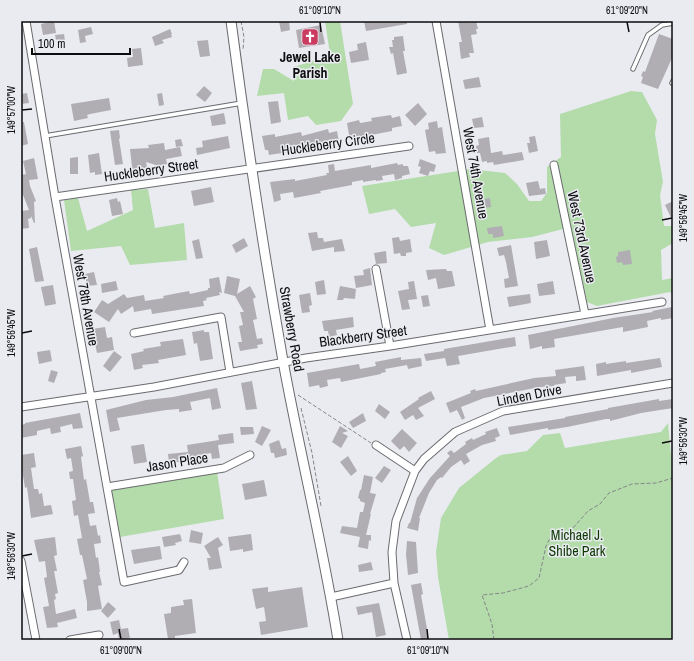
<svg xmlns="http://www.w3.org/2000/svg" width="694" height="661" font-family="'Archivo Narrow',sans-serif">
  <style>
    .green { fill: #b3dcaa }
    .building { fill: #b0aeb3 }
    .lines { fill: none; stroke-linecap: round; stroke-linejoin: round }
    .service-casing { stroke: #6a6b6f; stroke-width: 5.5 }
    .minor-casing { stroke: #6a6b6f; stroke-width: 9 }
    .tertiary-casing { stroke: #6a6b6f; stroke-width: 11 }
    .path { stroke: #858689; stroke-width: 1; stroke-dasharray: 4 2; stroke-linecap: butt }
    .service { stroke: #fff; stroke-width: 3.5 }
    .minor { stroke: #fff; stroke-width: 7 }
    .tertiary { stroke: #fff; stroke-width: 9 }
    .ticks { fill: none; stroke: #0d0d0f; stroke-width: 1.5 }
    .labels { text-anchor: middle; dominant-baseline: central; stroke-width: 3; stroke-linejoin: round; paint-order: stroke }
    .poi-label { font-size: 14px; font-weight: bold; fill: #0d0d0f; stroke: #e9ebf0 }
    .street-label { font-size: 14px; fill: #0d0d0f; stroke: #e9ebf0 }
    .park-label { font-size: 14px; fill: #0b3700; stroke: #e9ebf0 }
    .neatline { fill: none; stroke: #0d0d0f; stroke-width: 1.5 }
    .ticks-label { font-size: 10px; text-anchor: middle; fill: #0d0d0f }
  </style>
  <rect width="100%" height="100%" fill="#e9ebf0"/>
  <path class="green" d="M325,21H340L353,104L341,121L316,125L308,116L288,120L284,93L257,96L263,69H274L294,81L293,67L326,57L330,54Z
    M631,91L642,92L657,120L655,134L663,182L660,195L664,226H673V243L661,250L662,280L673,278V294L670,292L597,306L587,302L572,231L563,229L532,237L488,242L444,255L429,248L436,223L411,227L395,209L369,214L362,186L471,169L505,173L517,184L529,201H541L547,193V167L561,157L560,114Z
    M148,189L155,228L184,223L187,260L130,265L121,246L71,251L64,200L78,198L87,231L133,210L131,190Z
    M668,423L671,455L673,456V640H449L438,577L436,552L441,518L459,488L496,458L501,455L527,451L543,435L560,433L565,448L661,432Z
    M217,471L224,519L120,537L111,489Z"/>
  <path class="building" d="M54,21L56,33L43,35L41,24Z
    M279,21H289L290,30L281,32Z
    M364,21H407V24L366,31Z
    M458,21H468V23L476,21L478,29H476L477,34L471,35L474,53H469L470,57L461,59L459,42H462Z
    M321,25L325,44L299,48L296,30Z
    M91,27L93,34L85,36L86,42L80,43L78,30Z
    M170,29L172,34H171L172,37L162,40L164,43L155,46L152,37Z
    M64,34L65,41L58,42V40H56L55,35Z
    M659,34L673,39V56L658,89L641,83L643,77L641,76L643,71L645,72Z
    M403,36L405,51H403L407,73L397,75L393,53L391,54L389,47H393L392,40H394V37Z
    M208,40L210,56L200,57L197,41Z
    M366,42L369,60L351,63L349,52L358,50L357,44Z
    M141,48L143,65L128,67L127,58L133,57L132,49Z
    M479,77L481,87L465,89L463,80Z
    M204,86L212,93L205,102L196,95Z
    M27,93L29,103L21,104V94Z
    M162,93L164,105L159,106L157,94Z
    M109,98L111,110L90,114L87,115L88,118L74,121L71,104Z
    M278,101L281,122L271,124L268,102Z
    M418,103L427,114L415,126L405,115Z
    M224,113L226,124L212,126L210,116Z
    M391,115L392,118L400,116L402,126L392,128V131L366,136V138L350,141L347,123L359,120L360,123L372,121L371,118Z
    M482,117L484,127L474,128L472,119Z
    M437,121L438,128L442,127L446,153L436,154L435,151L429,152L425,130L429,129L428,123Z
    M21,122H24L28,144L21,146Z
    M328,129L329,133L337,131L339,142L315,146V144L303,146V149H297V145L287,147L288,152L269,155L268,150H265L262,136L275,134V137L301,132L302,136Z
    M119,130L120,138L119,139L123,164L115,165L110,131Z
    M228,136L230,148L197,155L196,148L203,147L202,141Z
    M535,136L538,151L529,153L527,143H530L529,137Z
    M489,137L491,153L502,151L503,155L522,152L524,160L494,165L493,162L487,163V161L482,162L480,153H477L476,146L479,145L478,139Z
    M181,139L183,146L176,147L175,140Z
    M164,143L165,150L180,147L182,156L166,159L167,164L159,166L146,162L147,167L138,171V174L133,176L130,149L149,148L148,145Z
    M99,153L102,174L95,175V172L90,173L88,155Z
    M78,157V174H70V158Z
    M34,158L38,179L29,180L30,186L36,201L34,202L35,223H34L31,216V218L28,219L29,228L21,229V211L29,210L21,190V175L26,174L23,161Z
    M420,159L436,165L434,172L430,171L428,176L419,173L421,167L418,166Z
    M397,163L398,165L403,164V166H408L410,174L402,176V178L395,180L394,174L382,176L383,180L376,181V180L363,182V180L352,182V185L320,191L321,193L294,198L293,192L280,194L281,200L274,202L270,182L295,179V181L327,175L326,173H329L328,165L334,164L335,171L371,165V168Z
    M538,181L540,189L545,188L546,194L529,196L526,183Z
    M211,187L214,202L194,206L191,191Z
    M117,198L118,202L120,201L123,214L112,216L109,200Z
    M490,198L491,207L482,208L481,200Z
    M673,201V222L665,205Z
    M502,226L504,236L493,238V234H488L487,228Z
    M317,232L318,238H323L324,242L342,239L345,251L334,252V247L312,251L308,233Z
    M399,237L400,241L410,239L412,252L406,253V256H401L400,253L394,254L392,238Z
    M244,238L248,246L236,253L232,245Z
    M199,239L203,258L196,259L192,241Z
    M547,240L550,256L536,259L534,242Z
    M511,245L518,286L505,288L504,279L509,278L506,262L504,255L499,256L497,248Z
    M37,247L44,281L35,282L29,249Z
    M630,250L632,264L623,265L622,262L617,263L616,257L618,256V252Z
    M386,251L387,263L376,264L374,253Z
    M370,268L372,285L356,288L354,276L364,275L363,270Z
    M446,269L447,271H452L455,286L438,289L436,278L428,280L426,270Z
    M94,272L97,285L87,286L85,274Z
    M227,276L240,279L237,294L250,286L256,297L253,299L257,319L253,320L257,339L262,338L263,344L257,345L258,348L240,351L238,342H242L239,326L243,325L240,312H244L235,296L224,293Z
    M219,277L222,293L219,292L220,295L206,298L207,300L203,301L204,306L152,314L151,309L134,312L133,306L121,314L118,309L109,322L94,312L102,300L108,304L124,294L127,298L144,295L145,301L164,298L163,296L173,294L189,291L190,294L208,290V288H210L209,279Z
    M324,280L326,294L317,295L315,282Z
    M116,281L118,290L102,293L101,284Z
    M414,281L417,299L408,300L410,309L402,310L398,291L409,289L408,282Z
    M553,281L555,294L539,296L537,284Z
    M53,285L56,304L45,306L41,287Z
    M340,286L356,289L355,299L344,298L343,300H337Z
    M310,293L312,305L309,306L310,312L302,313L299,295Z
    M530,294L531,303L509,307L507,297Z
    M428,295L430,306L423,307L421,296Z
    M672,307L673,318L661,320V318L647,321L648,327L623,332V327L554,339L555,347L542,349V346L530,349L528,335L613,318L653,312L652,311Z
    M353,317L354,327L336,330L337,335L329,337L328,331H324L322,321Z
    M105,327L107,338L112,337L114,350L97,353L92,329Z
    M204,330V332H209L213,359L200,361L197,343L194,344L192,332Z
    M515,337L516,346L458,356L460,364L447,366L445,358L426,361L424,354L444,351V349Z
    M183,339L186,355L158,360L159,363L142,365L143,368L134,370L131,354L144,351L143,349L161,346L160,342Z
    M50,350L52,361L39,364L37,352Z
    M114,351L122,357L110,372L103,366Z
    M401,357V360L421,358L422,366L408,369L407,365L385,369L386,372L381,373V374L341,382L340,378L327,380L328,386L320,388L319,385L309,387L307,373L359,364L360,369L376,366L375,362Z
    M660,358L662,367L631,373V370L597,376L596,364L606,362V364L626,361V363Z
    M584,366L586,380L576,381V376L565,377L566,383L554,385V386L540,387L484,398L461,407L465,418L462,420L457,410L450,413L446,403L471,393L470,391L475,389L476,391L534,378L556,376L555,370Z
    M51,370L58,372L54,383L48,381Z
    M252,381L257,409L246,410L241,383Z
    M217,388L221,408L212,410L210,398L190,402L192,410L179,412V409L166,410L117,418L120,430L110,432L106,410L146,400L173,397Z
    M431,391L435,399L418,408L424,416L416,420L413,415L405,420L400,412L419,399L418,398Z
    M659,399V401L673,399V408L641,413L610,421V419H606L567,427L548,430V428L510,435L508,427L565,418V417L608,409V408Z
    M379,404L390,412L385,419L375,411Z
    M80,413L83,428L73,429L72,424L60,427L61,432L51,434L50,428L37,431V435L21,438V425L25,424V423Z
    M363,413L366,421L353,428L349,422Z
    M262,426L271,430L262,446L255,442Z
    M340,426L348,431L342,433L348,436L341,448L332,442Z
    M240,427H253L254,434L241,435Z
    M497,428L500,436L495,438L496,441L482,445L466,454L470,461L464,465L461,460L451,467L442,478L441,477L437,480L429,493L419,518H420L418,531L407,528L409,523H410L417,498L430,478L450,456L447,453L451,450L454,453L466,444L465,442L472,438L473,440L486,434L485,432Z
    M402,429L417,443L409,452L404,446L400,450L391,441Z
    M233,433L234,443L218,445L220,458L212,459L211,453L199,455V458L190,460L189,458L178,459L179,462L169,463L168,454L188,452L187,445L219,440L218,435Z
    M279,440L282,449L286,448L287,455L275,458L274,453H271L269,444Z
    M144,444L147,462L134,464L131,446Z
    M81,446L83,456L81,457L84,480L86,479L90,502H93L95,513L88,514L90,526L96,525L98,536L100,535L101,543L94,544L96,558L98,557L100,572H99L102,585L98,586L102,609L87,611V602L83,580L87,579L82,555H80L77,539L82,538L78,515L74,516L72,501L76,500L73,479H70L69,472L73,471L71,458L67,459L65,449Z
    M34,453L36,467L31,468L34,489H38L39,494L42,493L44,506L51,505L53,514L31,518L27,487L25,488L22,469H21V455Z
    M348,456L357,471L351,476L340,462Z
    M384,466L391,470L382,483L375,478Z
    M364,475L373,477L370,493L376,494L370,514H371L366,535H371V541L369,540L368,549L358,547L360,537L340,533L342,526L357,528L360,512H363L365,503L360,501V499L358,498L360,490H361Z
    M264,480L267,496L245,500L242,484Z
    M191,530L203,533L201,544L189,542Z
    M180,534L182,541L175,543L176,545L164,547L162,537Z
    M251,534L253,550L243,552V549L230,551L228,537Z
    M55,537L57,555L54,556L57,571H54L58,593L55,594L56,599L54,600L56,614L75,609L77,618L57,623L58,627L47,628L43,607L49,606L44,578L47,577L45,561L39,562L34,540Z
    M218,537L223,545L218,548L222,568L209,570L207,558H211L204,546Z
    M407,541L416,542L418,573L408,575L406,554Z
    M160,546L162,559L134,564L131,550Z
    M371,562L373,570L359,572L358,565Z
    M421,583L423,594L421,595L429,640H421L411,585Z
    M268,587V592L302,587L308,627L261,635L259,622L266,621L264,607L256,609L252,589Z
    M192,599L196,633L175,636V638L168,639L164,614L171,613V607L184,605L183,600Z
    M108,602L116,609L108,618L101,611Z
    M379,603L386,635L376,637L372,612L358,615L356,607Z
    M119,620L121,629L128,628L130,638L119,640L118,633L113,635L110,622Z"/>
  <g class="lines">
    <defs>
      <path id="service" d="M633,69L648,35L662,25L673,23
        M672,83L673,81
        M45,136L242,103"/>
      <path id="minor" d="M26,21L55,197L124,582L179,570L184,562
        M436,21L490,330
        M554,165L585,314
        M55,197L409,146
        M376,269L390,346
        M134,333L221,317L230,372
        M21,407L154,387L306,358L390,346L662,302
        M376,445L415,471
        M107,487L224,468L250,455
        M21,561L36,640
        M331,597L394,583
        M70,640L99,635
        M407,640L394,583L392,552L396,521L415,471L424,459L455,432L503,411L673,383"/>
      <path id="tertiary" d="M231,21C246,135 263,248 283,361C300,454 323,546 338,640"/>
    </defs>
    <use href="#service" class="service-casing"/>
    <use href="#minor" class="minor-casing"/>
    <use href="#tertiary" class="tertiary-casing"/>
    <path class="path" d="M241,21L244,37L243,50
      M282,307L285,321
      M298,395L371,443
      M301,408L312,453L321,506
      M494,640L492,624L482,595L503,593L529,586L539,578L546,546L549,540L573,528L588,511L600,504L609,493L632,484L656,483L673,478"/>
    <use href="#service" class="service"/>
    <use href="#minor" class="minor"/>
    <use href="#tertiary" class="tertiary"/>
  </g>
  <path class="ticks" d="M320,22L321,32M627,22L629,32M22,110L32,109M662,220L672,218M22,333L32,331M662,443L672,441M22,556L32,554M119,629L121,639M427,629L428,639"/>
  <defs>
    <symbol id="church-square" viewBox="-11 -11 22 22"><rect x="-9" y="-9" width="18" height="18" rx="4" fill="#ca3b5f" stroke="#e9ebf0"/><path d="M-1.2-6h2.4v3.5h3.3v2.4h-3.3V6h-2.4V-.1h-3.3v-2.4h3.3Z" fill="#fff"/></symbol>
  </defs>
  <g fill-rule="evenodd">
    <use href="#church-square" x="300" y="27" width="20" height="20"/>
  </g>
  <g class="labels">
    <g class="poi-label">
      <text x="310" y="57">Jewel Lake<tspan x="310" dy="16">Parish</tspan></text>
    </g>
    <g class="street-label">
      <text transform="translate(328 144) rotate(-8)">Huckleberry Circle</text>
      <text transform="translate(151 170) rotate(-8)">Huckleberry Street</text>
      <text transform="translate(476 173) rotate(80)">West 74th Avenue</text>
      <text transform="translate(582 237) rotate(78)">West 73rd Avenue</text>
      <text transform="translate(86 300) rotate(80)">West 78th Avenue</text>
      <text transform="translate(292 329) rotate(80)">Strawberry Road</text>
      <text transform="translate(363 336) rotate(-8)">Blackberry Street</text>
      <text transform="translate(529 395) rotate(-11)">Linden Drive</text>
      <text transform="translate(177 462) rotate(-9)">Jason Place</text>
    </g>
    <g class="park-label">
      <text x="577" y="535">Michael J.<tspan x="577" dy="16">Shibe Park</tspan></text>
    </g>
  </g>
  <rect width="694" height="661" fill="none" stroke="#e9ebf0" stroke-width="44"/>
  <path d="M32 48v6h98v-6" fill="none" stroke="#0d0d0f" stroke-width="2"/>
  <text x="38" y="48" font-size="12" fill="#0d0d0f" stroke="#e9ebf0" stroke-width="3" paint-order="stroke">100 m</text>
  <rect x="22" y="22" width="650" height="617" class="neatline"/>
  <g class="ticks-label">
    <text x="320" y="14">61°09'10"N</text>
    <text x="627" y="14">61°09'20"N</text>
    <text transform="translate(11 110) rotate(-90)" y="4">149°57'00"W</text>
    <text transform="translate(683 218) rotate(-90)" y="4">149°56'45"W</text>
    <text transform="translate(11 333) rotate(-90)" y="4">149°56'45"W</text>
    <text transform="translate(683 441) rotate(-90)" y="4">149°56'30"W</text>
    <text transform="translate(11 556) rotate(-90)" y="4">149°56'30"W</text>
    <text x="121" y="654">61°09'00"N</text>
    <text x="428" y="654">61°09'10"N</text>
  </g>
</svg>
